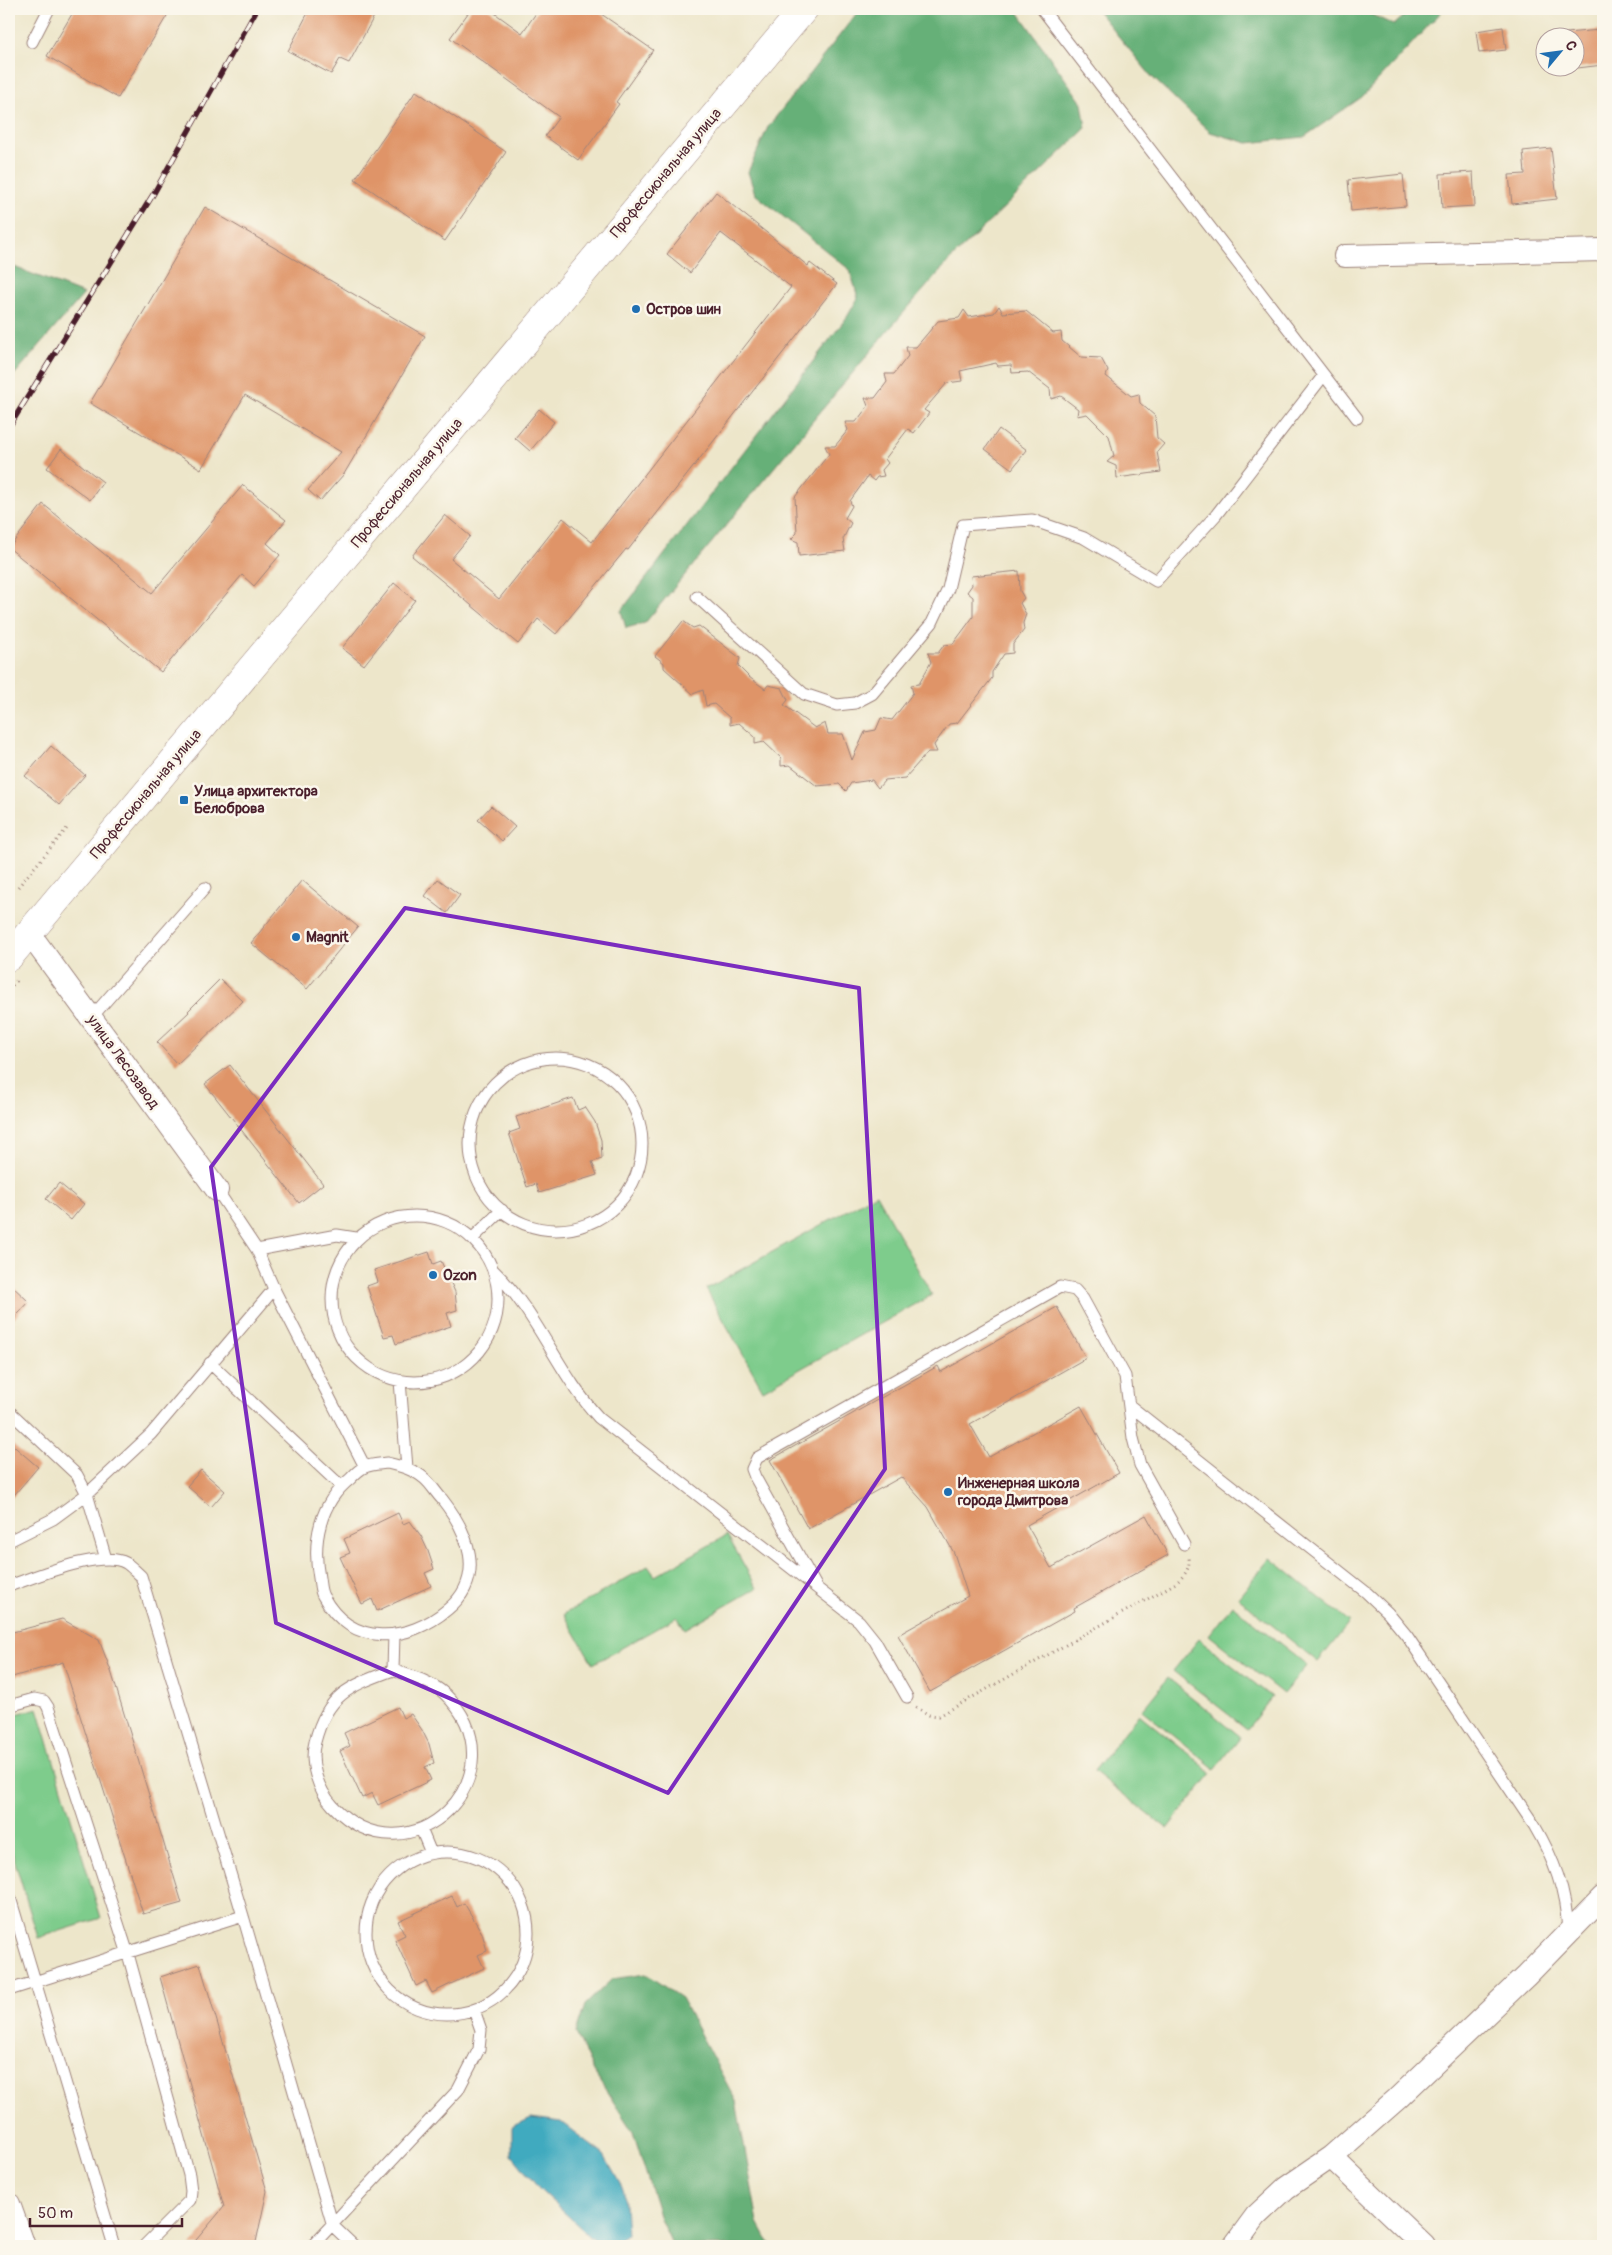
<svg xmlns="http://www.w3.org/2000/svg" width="1612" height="2255" font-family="Pangolin,sans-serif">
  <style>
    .green { fill: #7ecc8c; stroke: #64765c }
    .forest { fill: #66b078; stroke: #586852 }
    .water { fill: #40aabf; stroke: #456475 }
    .building { fill: #df9467 }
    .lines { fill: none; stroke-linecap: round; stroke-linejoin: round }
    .lane-casing { stroke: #9c827a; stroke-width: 13 }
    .street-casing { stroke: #9c827a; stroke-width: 24 }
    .secondary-casing { stroke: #9c827a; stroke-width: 29 }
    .path { stroke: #9c827a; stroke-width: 3; stroke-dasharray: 1 4; stroke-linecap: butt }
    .lane { stroke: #fff; stroke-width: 11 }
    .street { stroke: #fff; stroke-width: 22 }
    .secondary { stroke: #fff; stroke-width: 28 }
    .rail-casing { stroke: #4a1f2b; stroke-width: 5.5 }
    .rail { stroke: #fbf7ec; stroke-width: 4; stroke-dasharray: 11; stroke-linecap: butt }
    .marked { fill: none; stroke: #7b2cbf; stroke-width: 4; stroke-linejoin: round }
    .poi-dot { fill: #1f6fb2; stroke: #fbf7ec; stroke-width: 2 }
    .labels { text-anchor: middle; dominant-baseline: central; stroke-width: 5; stroke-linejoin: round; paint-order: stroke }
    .street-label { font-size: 15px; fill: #4a1f2b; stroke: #fbf7ec }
    .poi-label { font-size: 15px; font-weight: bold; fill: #4a1f2b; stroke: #fbf7ec; text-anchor: start }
  </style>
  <rect width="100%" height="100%" fill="#fbf7ec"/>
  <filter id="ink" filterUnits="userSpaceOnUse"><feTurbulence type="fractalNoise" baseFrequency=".02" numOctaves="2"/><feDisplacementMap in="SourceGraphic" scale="10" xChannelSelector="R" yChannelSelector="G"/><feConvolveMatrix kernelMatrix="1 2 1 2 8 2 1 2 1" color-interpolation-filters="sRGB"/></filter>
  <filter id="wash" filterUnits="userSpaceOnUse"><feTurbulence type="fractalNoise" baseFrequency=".0096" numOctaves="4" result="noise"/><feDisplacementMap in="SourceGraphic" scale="20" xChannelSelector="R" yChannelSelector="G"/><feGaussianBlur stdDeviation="1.12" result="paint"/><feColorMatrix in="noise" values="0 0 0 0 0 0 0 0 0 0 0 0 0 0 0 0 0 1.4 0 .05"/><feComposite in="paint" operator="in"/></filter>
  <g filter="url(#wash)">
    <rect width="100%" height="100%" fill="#ede6ca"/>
    <path class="green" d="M876,1194L932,1295L763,1390L706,1289Z
      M727,1535L757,1588L685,1629L677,1617L593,1664L564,1614L648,1566L655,1576Z
      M1270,1558L1350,1622L1318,1662L1238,1598Z
      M1232,1605L1307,1665L1283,1694L1209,1635Z
      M1199,1639L1272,1697L1247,1729L1173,1671Z
      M1168,1678L1241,1737L1215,1769L1142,1710Z
      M38,1708L101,1918L38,1938L9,1842V1716Z
      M1139,1714L1212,1773L1167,1829L1094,1771Z"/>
    <path class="forest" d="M860,9H1016L1082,103L1086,128L949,261L885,334L645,623L626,628L621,611L847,317L858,298L850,270L755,194L748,172L768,127Z
      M1096,9H1359L1394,25L1412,9H1444L1362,97L1304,137L1248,143L1210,132L1152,77Z
      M9,265L84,294L9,381Z
      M646,1974L681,1998L736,2101L758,2222L771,2246H673L660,2218L633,2132L594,2072L576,2033L585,2005L612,1979Z"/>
    <path class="water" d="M531,2118L561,2122L604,2155L624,2191L627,2234L614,2246L599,2245L540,2190L512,2155V2127Z"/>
    <g id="blocks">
      <path class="building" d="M75,9H171L118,98L47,56Z
        M310,9H378L349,63L340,59L331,74L288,51Z
        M471,9H489L522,33L539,9H594L653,50L616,102L619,104L578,160L545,136L559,117L450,38Z
        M1503,27L1506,50L1479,53L1476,31Z
        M1600,30L1603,65L1569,69L1574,68V38H1566V33Z
        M416,91L506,152L445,241L355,179Z
        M1551,148L1557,199L1512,204L1509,175L1525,174L1523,151Z
        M1473,172L1475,206L1442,208L1440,174Z
        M1403,174L1406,206L1351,211L1348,180Z
        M716,192L808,266L810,263L837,284L628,550L626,549L556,634L538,619L518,644L412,556L445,515L470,536L451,559L499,599L563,518L592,542L791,287L721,233L690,273L667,254Z
        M205,207L425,336L344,474L320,501L308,490L341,452L245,395L201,469L90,403Z
        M999,306L1003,313L1026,311L1053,333L1061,332L1062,341L1081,357L1101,358L1108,371L1106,376L1131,396L1139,394L1140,403L1155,416L1157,438L1164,444L1157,452L1161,472L1117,478L1116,466L1107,462L1114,456L1109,436L1087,414L1077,416L1078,409L1061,396L1051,399L1050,389L1028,372L1012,373L1011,365L998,366L996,363L960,371L962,381L947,383L924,410L929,413L924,420L914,433L908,429L885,459L888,463L882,470L884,476L877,477L874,481L868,476L850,501L852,506L845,518L851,523L843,539L845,551L799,556L798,542L791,539L797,533L795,497L829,454L825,446H835L848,430L845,422H856L868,406L865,398H875L887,382L885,374H894L908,356L906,347H916L938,321L959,318L964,310L969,317L994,313Z
        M539,409L554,422L530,451L515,438Z
        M999,429L1027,450L1012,469L985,449Z
        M61,449L103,482L90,500L47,468Z
        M243,485L286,520L267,543L280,555L254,586L242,575L161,672L9,548L43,504L152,593Z
        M1019,571L1020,591L1024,598L1020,603L1026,614L1023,623L1024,630L1013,644V653L1004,654L992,672V678L957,723L949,724L934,745L937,752H928L905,778L885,780L878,788L872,780L851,783L846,791L839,784L817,786L790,765L781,766V758L764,742L755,744V737L739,723L730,725V718L714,704L706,706L703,690L693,694L664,668V663L655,656L683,621L693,628L699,626L740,658L738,666L749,677L765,689L768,685L782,688L788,700L784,705L815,728L825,723L828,734H843L852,760L865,732L876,730L881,718L892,720L913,693L911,685L919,684L931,662L928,653H938L944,645L953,644L973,617V597L967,592L972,585L971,576Z
        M394,583L415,600L364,665L342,648Z
        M51,746L85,775L59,805L25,776Z
        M491,806L515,827L502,841L478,820Z
        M438,879L460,895L447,913L425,896Z
        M302,880L358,927L307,989L251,943Z
        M220,979L243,1001L177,1064L157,1042L189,1012L188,1011Z
        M230,1065L323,1184L299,1203L205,1084Z
        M573,1098L578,1110L585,1107L595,1122L601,1140L602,1159L592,1162L597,1175L539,1193L536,1184L527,1187L509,1133L520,1129L516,1117Z
        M59,1183L84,1204L71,1220L46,1199Z
        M429,1252L433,1264L441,1261L455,1292L457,1310L447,1313L451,1326L396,1344L393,1335L384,1337L367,1286L378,1282L374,1270Z
        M9,1283L29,1302L9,1324Z
        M1057,1307L1086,1358L970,1424L989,1457L1081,1406L1119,1473L1027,1525L1051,1568L1146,1515L1168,1555L1074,1608L1075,1611L930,1692L898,1635L968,1596L954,1553L928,1507L901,1477L808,1529L770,1460L938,1366L941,1372Z
        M9,1442L38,1467L9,1501Z
        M201,1470L225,1491L211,1507L187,1486Z
        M398,1513L403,1524L410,1521L421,1536L428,1551L434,1569L425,1573L431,1586L377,1611L372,1599L362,1604L340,1557L350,1553L344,1539Z
        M62,1619L99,1640L111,1671L182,1903L143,1914L63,1662L9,1678V1633Z
        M398,1707L403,1718L411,1714L422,1730L429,1744L434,1763L425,1767L431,1780L378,1805L372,1793L362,1798L340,1751L350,1746L344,1733Z
        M452,1896L457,1907L464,1903L482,1933L487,1951L478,1955L484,1968L432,1993L426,1981L416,1986L395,1940L405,1935L398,1921Z
        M200,1964L267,2191L256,2242L252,2246H191L224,2207L160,1977Z"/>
    </g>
  </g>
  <g filter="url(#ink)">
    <use href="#blocks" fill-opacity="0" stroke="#9c827a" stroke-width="1"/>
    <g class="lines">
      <defs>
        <path id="lane" d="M1042,9L1357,418
          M32,42L49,9
          M697,597L804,694L837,705L855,703L872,694L932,623L948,589L963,525L1032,520L1084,538L1156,581L1216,515L1324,375
          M91,1018L205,888
          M470 1144a86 86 0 1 1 172 0a86 86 0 1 1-172 0Z
          M217,1190L257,1250L274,1289L365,1467
          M332 1299a83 83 0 1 1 166 0a83 83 0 1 1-166 0Z
          M473,1238L502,1210
          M257,1250L337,1235L356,1238
          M494,1271C538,1313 558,1374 599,1418L859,1621L875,1641L907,1697
          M210,1363L341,1486
          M400,1381L407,1468
          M1129,1405L1367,1593L1388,1613L1407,1636L1534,1825C1554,1859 1566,1891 1568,1931
          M9,1411L77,1475L87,1494L106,1559
          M387,1463C400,1466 414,1469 425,1479C431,1484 436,1493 442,1499C468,1532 487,1577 448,1609C408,1643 351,1648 323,1596C320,1591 320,1584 319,1578C312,1541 320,1503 350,1479C354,1475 359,1469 365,1467C371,1464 380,1464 387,1463Z
          M9,1541L53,1519L87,1494L151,1434L274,1289
          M9,1586C35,1577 101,1549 126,1563C131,1566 136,1572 141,1576L243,1916L333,2226L354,2246
          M817,1588L755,1477L752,1469L757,1458L1060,1287L1075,1290L1083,1299L1125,1376L1133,1438L1140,1465L1184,1544
          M393,1670C410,1676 431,1681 445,1694C526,1773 410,1888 333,1806C318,1790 309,1763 315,1742C327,1694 350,1686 393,1670Z
          M393,1670L394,1634
          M9,1706L34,1699L44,1701L48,1707L128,1954L189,2175L191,2191L190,2200L144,2246
          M421,1829L431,1853
          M366 1933a81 81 0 1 1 162 0a81 81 0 1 1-162 0Z
          M9,1894L114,2246
          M9,1990L243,1916
          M312,2246L458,2090L479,2049L481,2030L474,2010"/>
        <path id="street" d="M1345,256L1603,250
          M29,933L217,1190
          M1331,2157L1424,2246
          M9,2204L24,2246
          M1234,2246L1256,2216L1286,2188L1331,2157L1397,2099L1526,1976L1603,1897"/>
        <path id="secondary" d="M9,957L804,9"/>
      </defs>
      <use href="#lane" class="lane-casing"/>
      <use href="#street" class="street-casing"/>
      <use href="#secondary" class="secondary-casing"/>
      <path class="path" d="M18,887L69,826
        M9,989L17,980
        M916,1707L929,1715L939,1716L1176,1583C1185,1575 1190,1569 1189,1557"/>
      <use href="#lane" class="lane"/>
      <use href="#street" class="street"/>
      <use href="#secondary" class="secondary"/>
      <defs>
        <path id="rail" d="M9,427L154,193L257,9"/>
      </defs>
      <use href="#rail" class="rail-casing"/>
      <use href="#rail" class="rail"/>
    </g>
  </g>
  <path class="marked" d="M405,908L859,988L885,1469L668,1793L276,1623L211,1167Z"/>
  <g class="poi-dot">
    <circle cx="636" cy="309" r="5"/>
    <rect x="179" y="795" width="10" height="10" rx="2.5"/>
    <circle cx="296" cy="937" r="5"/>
    <circle cx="433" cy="1275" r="5"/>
    <circle cx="948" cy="1492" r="5"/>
  </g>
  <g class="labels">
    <g class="street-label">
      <text transform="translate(666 173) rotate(-50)">Профессиональная улица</text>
      <text transform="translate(407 483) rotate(-50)">Профессиональная улица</text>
      <text transform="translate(146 794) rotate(-50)">Профессиональная улица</text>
      <text transform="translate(123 1062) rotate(54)">улица Лесозавод</text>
    </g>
    <g class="poi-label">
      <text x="646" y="309">Остров шин</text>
      <text x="194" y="791">Улица архитектора<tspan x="194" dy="17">Белоброва</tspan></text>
      <text x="306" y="937">Magnit</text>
      <text x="443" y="1275">Ozon</text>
      <text x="958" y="1483">Инженерная школа<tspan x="958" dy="17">города Дмитрова</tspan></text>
    </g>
  </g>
  <rect width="1612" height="2255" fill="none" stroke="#fbf7ec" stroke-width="30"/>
  <g transform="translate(1560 52) rotate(61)"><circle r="24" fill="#fbf7ec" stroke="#b4a19f"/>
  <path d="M0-4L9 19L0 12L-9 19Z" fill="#1f6fb2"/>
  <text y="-8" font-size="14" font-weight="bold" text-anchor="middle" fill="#4a1f2b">С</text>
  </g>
  <path d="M30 2218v8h152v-8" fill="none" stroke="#4a1f2b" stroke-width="2.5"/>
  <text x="38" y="2218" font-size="15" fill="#4a1f2b" stroke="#fbf7ec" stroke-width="4" paint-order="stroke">50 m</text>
</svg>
